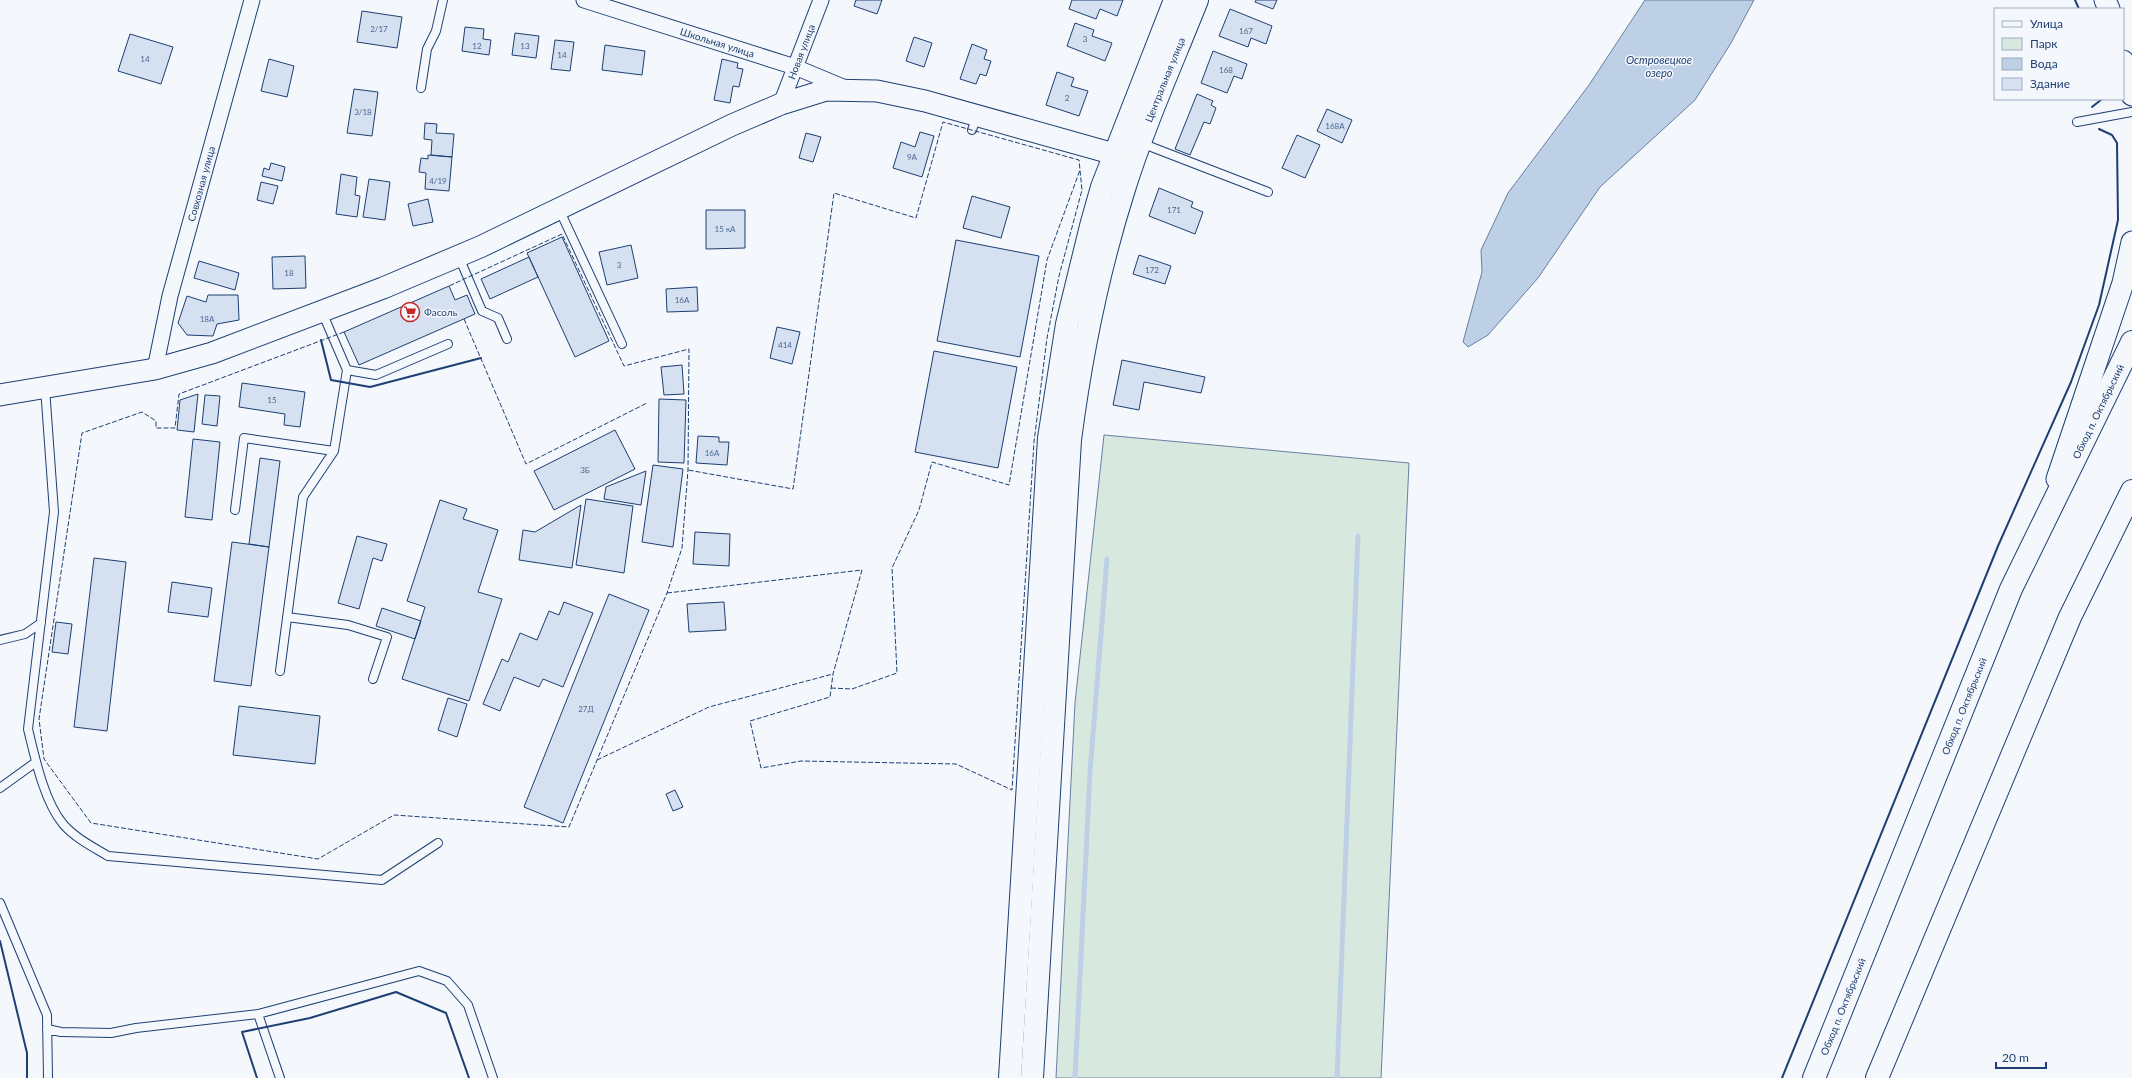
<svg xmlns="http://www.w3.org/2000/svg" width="2132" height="1078" font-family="Lato,sans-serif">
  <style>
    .green { fill: #d7e8df; stroke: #687fa3 }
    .water { fill: #bed0e5; stroke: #687fa3 }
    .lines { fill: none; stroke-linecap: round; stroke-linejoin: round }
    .stream { stroke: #bed0e5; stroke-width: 5 }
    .building { fill: #d5e0f0; stroke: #1d3f73 }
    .lane-casing { stroke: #1d3f73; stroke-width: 10 }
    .street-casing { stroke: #1d3f73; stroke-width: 17 }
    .secondary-casing { stroke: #1d3f73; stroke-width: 23 }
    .primary-casing { stroke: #1d3f73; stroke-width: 24 }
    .highway-casing { stroke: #1d3f73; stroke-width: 24 }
    .lane { stroke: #f4f7fb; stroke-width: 8 }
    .street { stroke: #f4f7fb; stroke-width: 15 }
    .secondary { stroke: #f4f7fb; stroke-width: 21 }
    .primary { stroke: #f4f7fb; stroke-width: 22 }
    .highway { stroke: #f4f7fb; stroke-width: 22 }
    .fence { stroke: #1d3f73; stroke-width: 1; stroke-dasharray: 5 2; stroke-linecap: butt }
    .wall { stroke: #1d3f73; stroke-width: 2 }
    .labels { text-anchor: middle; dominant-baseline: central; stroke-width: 3; stroke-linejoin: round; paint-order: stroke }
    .number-label { font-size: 8px; fill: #4b6792 }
    .street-label { font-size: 10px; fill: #1d3f73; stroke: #f4f7fb }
    .poi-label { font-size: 10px; fill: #1d3f73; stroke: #f4f7fb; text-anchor: start }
    .water-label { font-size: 11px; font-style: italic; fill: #1d3f73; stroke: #f4f7fb }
  </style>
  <rect width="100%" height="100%" fill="#f4f7fb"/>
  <path class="green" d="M1104,435L1409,463L1381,1078H1056L1075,703Z"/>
  <path class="water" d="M1645,0H1754L1731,43L1695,100L1600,187L1538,278L1488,335L1468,347L1463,342L1482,272L1481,250L1508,193L1589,85Z"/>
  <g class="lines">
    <path class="stream" d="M1075,1078L1090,772L1107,559
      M1337,1078L1358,536"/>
  </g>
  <path class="building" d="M856,0H882L877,14L854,6Z
    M1072,0H1123L1117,16L1100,9L1096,19L1069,9Z
    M1256,0H1277L1273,9L1255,2Z
    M1230,9L1272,26L1266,44L1251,38L1248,47L1219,36Z
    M362,11L402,17L397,48L357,42Z
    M1075,23L1094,30L1092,36L1112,43L1105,61L1067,46Z
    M465,27L484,29L483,39L491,40L489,55L462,51Z
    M515,33L539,36L536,58L512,55Z
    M130,34L173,47L161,84L118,71Z
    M914,37L932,43L924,67L906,61Z
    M555,40L574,42L570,71L551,69Z
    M972,44L987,50L984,59L991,61L986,76L980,74L976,84L960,79Z
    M605,45L645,51L642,75L602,70Z
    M1213,51L1247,64L1242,79L1234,76L1227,93L1201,83Z
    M269,59L294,66L287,97L261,91Z
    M722,59L738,63L737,68L743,69L739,87L733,86L730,103L714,100Z
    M1057,72L1074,78L1071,86L1088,91L1079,116L1046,105Z
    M354,89L378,92L372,136L347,133Z
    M1197,94L1213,101L1211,105L1216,108L1210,124L1204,122L1190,155L1175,149Z
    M1327,109L1352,120L1342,143L1317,131Z
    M425,123L437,124L436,133L454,134L452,157L431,155L432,140L424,139Z
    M920,132L934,136L922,177L893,168L901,142L915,147Z
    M806,133L821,137L813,162L799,158Z
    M1297,135L1320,145L1305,178L1282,168Z
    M428,155L452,157L449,191L425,189L426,173L419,172L421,158L428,159Z
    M271,163L285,167L282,181L262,176L264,168L269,170Z
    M341,174L357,177L355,195L360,196L357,217L336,214Z
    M369,179L390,182L385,220L363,217Z
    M261,182L278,186L273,204L257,200Z
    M1159,188L1193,202L1191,207L1203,212L1195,234L1149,216Z
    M972,196L1010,207L1001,238L963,228Z
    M428,199L433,222L413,226L408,204Z
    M706,210H745V248L706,249Z
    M562,237L609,341L575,357L527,253Z
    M956,240L1039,256L1020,357L937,341Z
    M631,245L638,278L607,285L599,252Z
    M1139,255L1171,266L1165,284L1133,274Z
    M305,256L306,288L273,289L272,257Z
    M529,257L538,277L490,299L481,279Z
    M199,261L239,273L235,290L194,278Z
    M449,286L455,300L467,295L475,314L359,365L344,332Z
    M697,287L698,311L667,312L666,289Z
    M208,295H238L239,320L217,324L213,336L187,335L178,323L187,296L206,302Z
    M777,327L800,332L792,364L770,358Z
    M934,351L1017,367L998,468L915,452Z
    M1122,360L1205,377L1201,393L1144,382L1139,410L1113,405Z
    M682,365L684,394L664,395L661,367Z
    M242,383L305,392L300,427L284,425L285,414L239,407Z
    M198,394L194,432L177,430L180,400Z
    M205,395L220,396L217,426L202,424Z
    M659,399L686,400L684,463L658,462Z
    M615,430L635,469L554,510L534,471Z
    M698,436L719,437V442H729L727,465L696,463Z
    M193,439L220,442L212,520L185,517Z
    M260,458L280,461L269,547L249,544Z
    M653,465L683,469L673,547L642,542Z
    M646,471L641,505L604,499L606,487Z
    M586,499L633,506L624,573L576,565Z
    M440,500L467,509L463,519L498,530L478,592L502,599L469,701L402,679L425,607L407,601Z
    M581,505L572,568L519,560L523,530L535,532Z
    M695,532L730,534L729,566L693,564Z
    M357,536L387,544L382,561L373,558L359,609L338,603Z
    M232,542L269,547L251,686L214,681Z
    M94,558L126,562L107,731L74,727Z
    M172,582L212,588L208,617L168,612Z
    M609,594L649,610L563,823L524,807Z
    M564,602L593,613L563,687L543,679L539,687L514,677L500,711L483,704L502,659L508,662L520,633L537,640L549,611L559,615Z
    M724,602L726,630L689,632L687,604Z
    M382,608L421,621L415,639L376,626Z
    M56,622L72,624L68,654L52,652Z
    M448,698L467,704L457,737L438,730Z
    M239,706L320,716L315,764L233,755Z
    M675,790L683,807L673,811L666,794Z"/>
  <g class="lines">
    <defs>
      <path id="lane" d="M421,88L427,49L436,31L443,0
        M2077,122L2132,112
        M972,130L977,116
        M1141,143L1268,192
        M559,209L622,344
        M459,257L482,311L498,318L507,339
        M322,312L347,370L376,375L448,344
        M45,388L54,512L28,729C35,758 44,801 63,824C75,838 93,847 108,856L382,880L438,843
        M235,510L244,438L334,451
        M287,617L348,625L387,637L373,679
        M0,640L25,634L41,623
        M280,671L303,497L334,451L347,370
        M0,788L36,762
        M0,903L47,1015L48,1078
        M258,1014L280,1078
        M47,1029L61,1032L111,1033L136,1028L258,1014L419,971L447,981L468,1005L493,1078"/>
      <g id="street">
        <path id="s1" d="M584,0L795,67L843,87"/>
        <path id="s2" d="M781,104L821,0"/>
        <path id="s3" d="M155,369L170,296L252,0"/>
      </g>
      <path id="secondary" d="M2105,0L2109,9
        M2123,61L2132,95
        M0,395L155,369L212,353L383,288L480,247L732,125L781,104L826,90L877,91L925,101L1132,159
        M2057,479L2123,283L2132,242"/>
      <g id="primary">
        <path d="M1010,1078L1049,438L1067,324L1091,226L1102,187L1175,0"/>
        <path id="s4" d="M1032,1078L1070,440C1081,355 1098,271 1124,189C1144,125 1172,63 1197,0"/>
      </g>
      <g id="highway">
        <path id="s5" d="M1814,1078L2011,589L2132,342"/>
        <path d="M1877,1078L2070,617L2132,491"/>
      </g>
    </defs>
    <use href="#lane" class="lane-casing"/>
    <use href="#street" class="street-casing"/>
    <use href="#secondary" class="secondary-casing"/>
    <use href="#primary" class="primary-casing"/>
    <use href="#highway" class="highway-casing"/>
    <use href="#lane" class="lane"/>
    <use href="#street" class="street"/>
    <use href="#secondary" class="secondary"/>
    <use href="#primary" class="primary"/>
    <use href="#highway" class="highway"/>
    <path class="fence" d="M464,319L526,464L647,403
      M344,332L179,394L175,428H156V421L142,412L82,433L39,719L44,759L91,823L318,859L394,815L569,827L667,593L682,548L688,470L689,349L624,366L562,234L449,286
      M667,593L862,570L833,674L830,697L750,721L761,768L801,761L956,764L1012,790L1034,442L1047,338L1059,276L1082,190L1079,160L943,122L916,218L834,193L793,489L688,470
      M831,688L852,689L897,673L892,568L919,510L932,462L1009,485L1047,260L1080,170
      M597,760L709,707L833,674"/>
    <path class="wall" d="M2075,0L2079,9
      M2092,107L2102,99
      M321,340L331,380L370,387L481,358
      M0,941L27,1053V1078
      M257,1078L242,1032L310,1018L396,992L446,1013L469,1078
      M1782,1078L1998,546L2071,382L2099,305L2118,220L2117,143L2112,135L2099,129"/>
  </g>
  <defs>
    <symbol id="supermarket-ring" viewBox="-11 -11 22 22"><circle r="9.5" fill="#f4f7fb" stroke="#c62828" stroke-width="1.5"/><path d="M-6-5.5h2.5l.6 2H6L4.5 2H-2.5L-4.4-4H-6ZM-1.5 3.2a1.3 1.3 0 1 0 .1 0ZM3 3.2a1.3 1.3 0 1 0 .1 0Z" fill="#c62828"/></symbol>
  </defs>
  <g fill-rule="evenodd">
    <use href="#supermarket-ring" x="399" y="301" width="22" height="22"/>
  </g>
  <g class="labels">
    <g class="number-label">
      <text x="379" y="29">2/17</text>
      <text x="1246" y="31">167</text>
      <text x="1085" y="39">3</text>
      <text x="477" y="46">12</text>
      <text x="525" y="46">13</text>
      <text x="562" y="55">14</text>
      <text x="145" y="59">14</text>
      <text x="1226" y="70">168</text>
      <text x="1067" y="98">2</text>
      <text x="363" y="112">3/18</text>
      <text x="1335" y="126">168А</text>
      <text x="912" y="157">9А</text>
      <text x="438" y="181">4/19</text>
      <text x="1174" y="210">171</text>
      <text x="725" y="229">15 кА</text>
      <text x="619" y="265">3</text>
      <text x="1152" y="270">172</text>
      <text x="289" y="273">18</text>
      <text x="682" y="300">16А</text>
      <text x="207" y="319">18А</text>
      <text x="785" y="345">414</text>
      <text x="272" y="400">15</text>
      <text x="712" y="453">16А</text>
      <text x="585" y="470">3Б</text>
      <text x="586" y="709">27Д</text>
    </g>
    <g class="street-label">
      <text stroke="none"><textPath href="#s1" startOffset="140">Школьная улица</textPath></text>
      <text stroke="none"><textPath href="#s2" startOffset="56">Новая улица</textPath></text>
      <text stroke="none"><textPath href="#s4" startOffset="1013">Центральная улица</textPath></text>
      <text stroke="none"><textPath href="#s3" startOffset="191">Совхозная улица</textPath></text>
      <text stroke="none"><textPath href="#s5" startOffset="725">Обход п. Октябрьский</textPath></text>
      <text stroke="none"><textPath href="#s5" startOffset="401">Обход п. Октябрьский</textPath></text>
      <text stroke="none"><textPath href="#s5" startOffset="77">Обход п. Октябрьский</textPath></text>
    </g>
    <g class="poi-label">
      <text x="424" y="312">Фасоль</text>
    </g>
    <g class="water-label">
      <text x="1659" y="59">Островецкое<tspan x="1659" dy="13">озеро</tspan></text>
    </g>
  </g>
  <rect x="1994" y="8" width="130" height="92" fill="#f4f7fb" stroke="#9eadc5"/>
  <rect x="2002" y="21" width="20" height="6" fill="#f4f7fb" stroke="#9eadc5"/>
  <text x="2030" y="28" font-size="12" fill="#1d3f73">Улица</text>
  <rect x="2002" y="38" width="20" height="12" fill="#d7e8df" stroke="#9eadc5"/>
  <text x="2030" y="48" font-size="12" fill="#1d3f73">Парк</text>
  <rect x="2002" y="58" width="20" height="12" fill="#bed0e5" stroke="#9eadc5"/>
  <text x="2030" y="68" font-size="12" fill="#1d3f73">Вода</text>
  <rect x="2002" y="78" width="20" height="12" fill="#d5e0f0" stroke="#9eadc5"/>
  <text x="2030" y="88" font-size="12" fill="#1d3f73">Здание</text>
  <path d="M1996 1062v6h50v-6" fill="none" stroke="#1d3f73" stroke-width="2"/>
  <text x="2002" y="1062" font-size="12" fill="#1d3f73" stroke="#f4f7fb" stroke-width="3" paint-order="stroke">20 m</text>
</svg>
